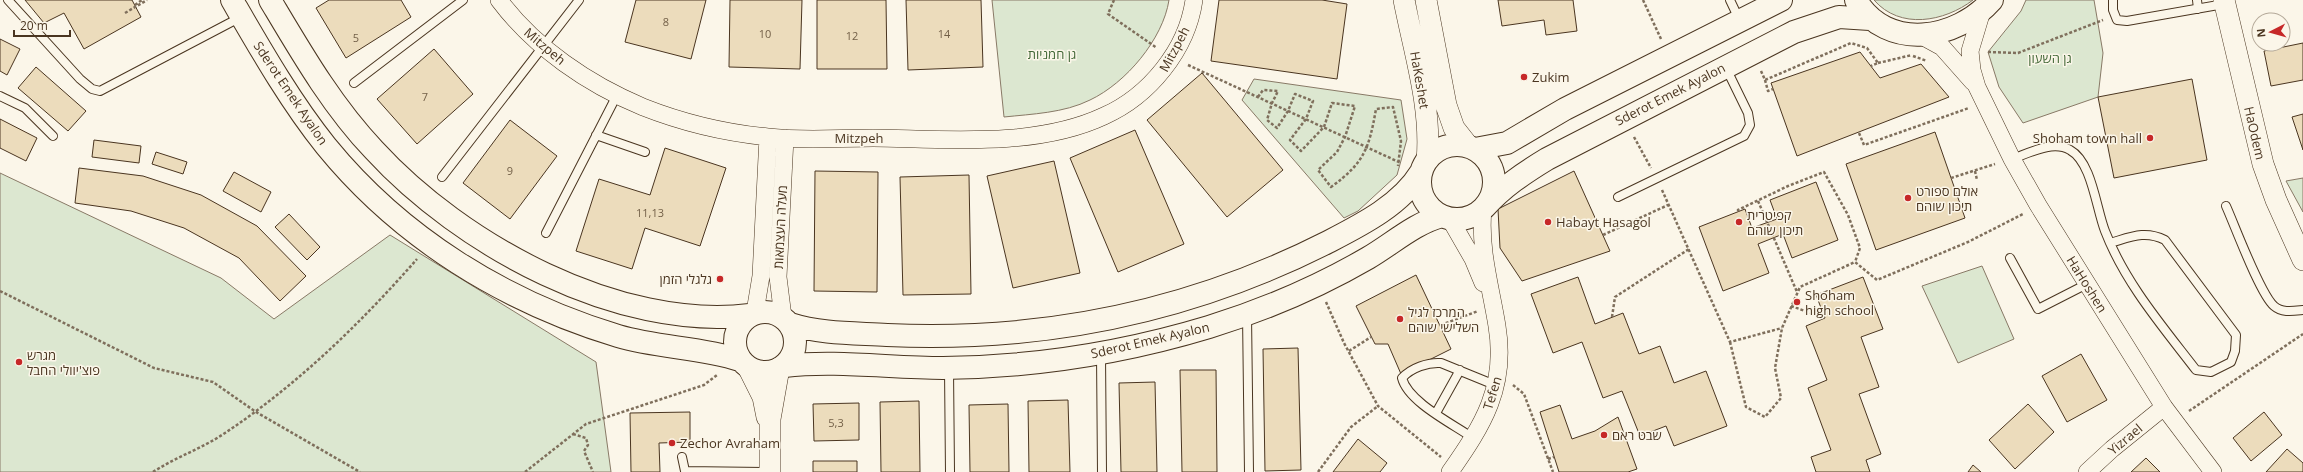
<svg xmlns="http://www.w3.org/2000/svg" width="2303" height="472" font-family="'Open Sans',Heebo,sans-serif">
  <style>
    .green { fill: #dce7d0; stroke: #887966 }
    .building { fill: #ecdcbc; stroke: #4a3520 }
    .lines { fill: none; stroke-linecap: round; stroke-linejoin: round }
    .service-casing { stroke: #4a3520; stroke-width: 10 }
    .minor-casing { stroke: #4a3520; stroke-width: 18 }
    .tertiary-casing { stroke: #4a3520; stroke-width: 22 }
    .secondary-casing { stroke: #4a3520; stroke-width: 24 }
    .path { stroke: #7f6f5c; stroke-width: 2.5; stroke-dasharray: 3 2; stroke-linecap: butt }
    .service { stroke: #fbf6e9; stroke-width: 8 }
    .minor { stroke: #fbf6e9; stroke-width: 17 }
    .tertiary { stroke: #fbf6e9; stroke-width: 21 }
    .secondary { stroke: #fbf6e9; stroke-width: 22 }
    .poi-dot { fill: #c62828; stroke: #fbf6e9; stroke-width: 1.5 }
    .labels { text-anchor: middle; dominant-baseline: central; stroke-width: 3; stroke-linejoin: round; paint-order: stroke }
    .number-label { font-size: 11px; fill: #725f47 }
    .street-label { font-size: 13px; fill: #4a3520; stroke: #fbf6e9 }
    .park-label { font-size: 13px; fill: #436837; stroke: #fbf6e9 }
    .poi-label { font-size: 13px; fill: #4a3520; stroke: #fbf6e9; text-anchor: start }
  </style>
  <rect width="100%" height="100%" fill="#fbf6e9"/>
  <path class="green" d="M992,0H1169C1163,39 1126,83 1090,100C1064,113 1032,114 1004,117Z
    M1874,0H1973C1944,22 1900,30 1874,0Z
    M2026,0H2094L2103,53L2098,97L2023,123L1999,87L1988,52L2021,11Z
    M1254,79L1401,100L1407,139L1397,175L1358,211L1344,218L1242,100Z
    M0,173L221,278L274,319L390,235L596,362L611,472H0Z
    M2303,178V212L2286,181Z
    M1982,266L2014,339L1958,363L1922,286Z"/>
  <path class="building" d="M25,0H132L141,17L84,49L64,13L44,23Z
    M329,0H401L411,17L346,58L316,8Z
    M636,0H706L691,59L625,42Z
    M730,0H802L800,69L729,67Z
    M817,0H886L887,69H817Z
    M906,0H981L983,67L908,70Z
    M1219,0H1322L1347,4L1337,79L1211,61Z
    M1498,0H1573L1577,31L1546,35L1544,20L1502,26Z
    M0,39L20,49L7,75L0,71Z
    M2303,43V80L2271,86L2264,51Z
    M434,49L473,94L417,144L377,99Z
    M1860,52L1880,78L1921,64L1949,97L1797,156L1771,83Z
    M36,67L86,111L68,131L18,88Z
    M1202,73L1283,170L1227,217L1147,120Z
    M2192,79L2207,160L2114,178L2098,97Z
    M2303,114V150L2292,117Z
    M0,119L37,138L26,161L0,148Z
    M510,120L557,156L510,219L463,183Z
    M1135,130L1184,244L1118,272L1070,158Z
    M1935,132L1965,218L1876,250L1846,164Z
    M94,140L141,146L139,163L92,157Z
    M665,148L726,168L700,246L645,228L632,269L576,251L599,179L650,195Z
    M156,152L187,162L183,174L152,164Z
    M1054,161L1080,273L1013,288L987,176Z
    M79,168L143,176L201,195L257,226L306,276L280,301L239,258L184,228L131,211L75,203Z
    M815,171L878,172L877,292L814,291Z
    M1574,171L1610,251L1522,281L1500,248L1498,209Z
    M234,172L271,192L261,212L223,191Z
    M969,175L971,294L903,295L900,177Z
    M1816,182L1838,240L1792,258L1783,234L1758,244L1769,273L1723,291L1699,227L1745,209L1752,228L1777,219L1770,200Z
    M289,214L320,247L307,260L275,227Z
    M1416,275L1451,349L1401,374L1388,344H1375L1356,306Z
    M1578,277L1595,324L1623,313L1639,354L1660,346L1674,383L1706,371L1727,426L1674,446L1666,426L1640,436L1622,391L1603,398L1582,342L1553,353L1531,294Z
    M1863,277L1883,329L1861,337L1879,387L1859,394L1881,454L1866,460L1870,472H1816L1811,457L1831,450L1808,388L1827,380L1806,326L1825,318L1816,295Z
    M1298,348L1301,470L1265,471L1263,349Z
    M2081,354L2107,400L2067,422L2042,376Z
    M1180,370H1216L1217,472H1182Z
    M1155,382L1157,472H1121L1119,383Z
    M1068,400L1070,472H1029L1028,401Z
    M919,401L920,472H881L880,402Z
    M859,403V440L814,441L813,404Z
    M1008,404L1009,472H970L969,405Z
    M2028,404L2054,432L2015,469L1989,440Z
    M1560,405L1572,439L1595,431L1618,417L1637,469L1628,472H1559L1540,412Z
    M690,412V442L659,443L660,472H631L630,413Z
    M2264,412L2282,435L2251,461L2233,438Z
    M1358,439L1387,463L1380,472H1333Z
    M2287,449L2303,463V472H2266Z
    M2146,458L2160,472H2131Z
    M813,461H857V472H813Z
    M1973,465L1981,472H1968Z"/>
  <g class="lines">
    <defs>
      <path id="service" d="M8,0L80,79L92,89L100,91L241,17
        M1730,0L1739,19
        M2113,0V10L2117,20L2127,21L2224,4
        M2197,0L2198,9
        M354,83L463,0
        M0,96L25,108L53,136
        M596,135L645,152
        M2012,159C2029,153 2053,140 2070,150C2092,162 2096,208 2105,231C2125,283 2163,327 2196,370L2211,372L2231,362L2235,351L2236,335L2165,240C2145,230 2131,237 2110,243
        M442,177L579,0
        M1618,197L1744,136L1750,125L1748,113L1726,68
        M2226,206C2235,226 2260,294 2274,306C2282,313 2293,311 2303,310
        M546,233L617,95
        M2010,258L2038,309L2087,284
        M1247,315L1249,472
        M1101,355L1102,472
        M949,369L950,472
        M1436,413L1460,370
        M1473,438C1453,424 1408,402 1402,378C1411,368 1428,362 1441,363L1495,385
        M682,457L685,471L769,472"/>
      <path id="minor" d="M499,0C535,48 588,84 643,107C681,122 727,133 768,137C802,141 838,138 873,138C946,139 1036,148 1104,116C1149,96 1187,50 1194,0
        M1982,11L1970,51L1972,70L1977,87L2012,159L2038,205L2164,407L2213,472
        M1920,35L1942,47L1973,82
        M1450,219L1473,259L1483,283
        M755,312L761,276L768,137
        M783,317L778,277L785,138
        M1450,472C1483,425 1507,387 1497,326C1491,288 1479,249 1483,209
        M2087,472L2112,449L2164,407"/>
      <path id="tertiary" d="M1404,0C1414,52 1432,107 1427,161
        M1426,0L1446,105L1454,128L1469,147
        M2224,0L2263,164L2276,200L2303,260
        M748,367L763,397L767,417
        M770,472V419L779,368"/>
      <path id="secondary" d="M232,0C261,50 290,101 326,146C401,238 505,302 618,336C658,348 701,347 740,360
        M270,0C301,52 332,106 374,150C461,245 618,331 750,315
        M1856,0C1887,52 1957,40 1992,0
        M1420 182a37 37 0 1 1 74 0a37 37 0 1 1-74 0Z
        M1475,149L1507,143L1565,109L1781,0
        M1485,207C1503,187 1524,173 1547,159L1794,32L1839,17L1870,19
        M735 342a30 30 0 1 1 60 0a30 30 0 1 1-60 0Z
        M790,324C821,334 855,333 887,335C1041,342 1190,312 1328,242C1361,225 1401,205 1421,172
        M784,366C836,360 890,368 943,368C1033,367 1123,353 1209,327C1264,310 1318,287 1368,258C1392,244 1415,223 1442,216"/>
    </defs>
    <use href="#service" class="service-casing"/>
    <use href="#minor" class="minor-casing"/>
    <use href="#tertiary" class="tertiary-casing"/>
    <use href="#secondary" class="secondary-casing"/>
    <path class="path" d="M1114,0L1108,14L1157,48
      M1643,0L1661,39
      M135,5L142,0
      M125,13L147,0
      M1988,52L2018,53L2103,20
      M1913,56L1927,61
      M1878,63L1912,55
      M1188,65L1401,163
      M1761,71L1765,80L1851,43L1867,48L1878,63L1871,66
      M1765,80L1768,91L1773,89
      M1258,97L1263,90L1278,91L1272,103L1267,120L1277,128L1288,111L1295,94L1313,101L1306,119L1290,140L1301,151L1324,127L1332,103L1355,106L1345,137L1337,152L1318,170L1331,187C1364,163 1369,149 1376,109L1393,107L1401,141L1398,166
      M1859,133L1864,145L1969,108
      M1634,137L1651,168
      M1975,171L1977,180
      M1951,178L1995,164
      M1662,190L1730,342L1782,328
      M1758,201L1797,292
      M1739,211L1738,210L1788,186L1824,172L1848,215L1860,248L1855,262
      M1603,235L1668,205
      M0,291L154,368L213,382L256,412L360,472
      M1326,302L1344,343L1378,406L1441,457
      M1791,306L1825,318
      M1612,317L1615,297L1689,249
      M1441,325L1478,311
      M1730,342L1746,407L1765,417L1781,398L1775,368L1782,328L1800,287L1855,262L1877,280L1968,242L2023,214
      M1349,351L1371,337
      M1513,385L1524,394L1553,472
      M2189,411L2303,334
      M573,434L586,438L588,445L584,451L593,472
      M1548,459L1554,457
      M153,472C176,457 203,448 225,433C297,385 360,324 417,259
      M525,472L586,424L704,385L717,375
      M1318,472L1351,427L1378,406"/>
    <use href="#service" class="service"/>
    <use href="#minor" class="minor"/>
    <use href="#tertiary" class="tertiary"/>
    <use href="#secondary" class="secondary"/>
  </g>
  <g class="poi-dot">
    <circle cx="1524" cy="77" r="4"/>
    <circle cx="2150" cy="138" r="4"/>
    <circle cx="1908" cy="198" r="4"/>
    <circle cx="1548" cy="222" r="4"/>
    <circle cx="1739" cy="222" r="4"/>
    <circle cx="720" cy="279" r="4"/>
    <circle cx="1797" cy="302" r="4"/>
    <circle cx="1400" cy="319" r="4"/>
    <circle cx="19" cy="362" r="4"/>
    <circle cx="1604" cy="435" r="4"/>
    <circle cx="672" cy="443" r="4"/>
  </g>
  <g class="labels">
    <g class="number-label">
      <text x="666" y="21">8</text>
      <text x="765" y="33">10</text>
      <text x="944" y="33">14</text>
      <text x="852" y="35">12</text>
      <text x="356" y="37">5</text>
      <text x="425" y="96">7</text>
      <text x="510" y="170">9</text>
      <text x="650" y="212">11,13</text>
      <text x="836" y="422">5,3</text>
    </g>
    <g class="street-label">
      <text transform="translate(545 46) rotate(40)">Mitzpeh</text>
      <text transform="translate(1174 49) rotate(-62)">Mitzpeh</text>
      <text transform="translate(1420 80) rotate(80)">HaKeshet</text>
      <text transform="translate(291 93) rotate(56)">Sderot Emek Ayalon</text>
      <text transform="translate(1670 94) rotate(-27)">Sderot Emek Ayalon</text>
      <text transform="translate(2255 133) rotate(77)">HaOdem</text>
      <text x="859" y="138">Mitzpeh</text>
      <text transform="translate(780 227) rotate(-87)">מעלה העצמאות</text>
      <text transform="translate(2087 284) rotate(58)">HaHoshen</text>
      <text transform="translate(1150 340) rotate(-13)">Sderot Emek Ayalon</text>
      <text transform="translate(1492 393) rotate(-73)">Tefen</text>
      <text transform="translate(2125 439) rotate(-40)">Yizrael</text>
    </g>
    <g class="park-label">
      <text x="1052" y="54">גן חמניות</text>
      <text x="2050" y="58">גן השעון</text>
    </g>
    <g class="poi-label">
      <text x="1532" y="77">Zukim</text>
      <text x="2142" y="138" text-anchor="end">Shoham town hall</text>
      <text x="1916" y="191">אולם ספורט<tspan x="1916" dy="15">תיכון שוהם</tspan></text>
      <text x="1747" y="215">קפיטרית<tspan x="1747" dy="15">תיכון שוהם</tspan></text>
      <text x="1556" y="222">Habayt Hasagol</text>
      <text x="712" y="279" text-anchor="end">גלגלי הזמן</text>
      <text x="1805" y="295">Shoham<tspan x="1805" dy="15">high school</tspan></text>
      <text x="1408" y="312">המרכז לגיל<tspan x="1408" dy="15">השלישי שוהם</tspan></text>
      <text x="27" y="355">מגרש<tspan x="27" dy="15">פוצ'יוולי החבל</tspan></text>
      <text x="1612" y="435">שבט ראם</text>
      <text x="680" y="443">Zechor Avraham</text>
    </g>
  </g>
  <g transform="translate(2271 32) rotate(264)"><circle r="19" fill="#fbf6e9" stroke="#b4a999"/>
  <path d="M0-3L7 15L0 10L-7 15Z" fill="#c62828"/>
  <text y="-6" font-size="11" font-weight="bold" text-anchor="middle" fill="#4a3520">N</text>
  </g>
  <path d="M14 30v6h56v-6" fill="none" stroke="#4a3520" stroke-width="2"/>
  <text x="20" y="30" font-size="12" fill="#4a3520" stroke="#fbf6e9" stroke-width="3" paint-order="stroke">20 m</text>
</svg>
